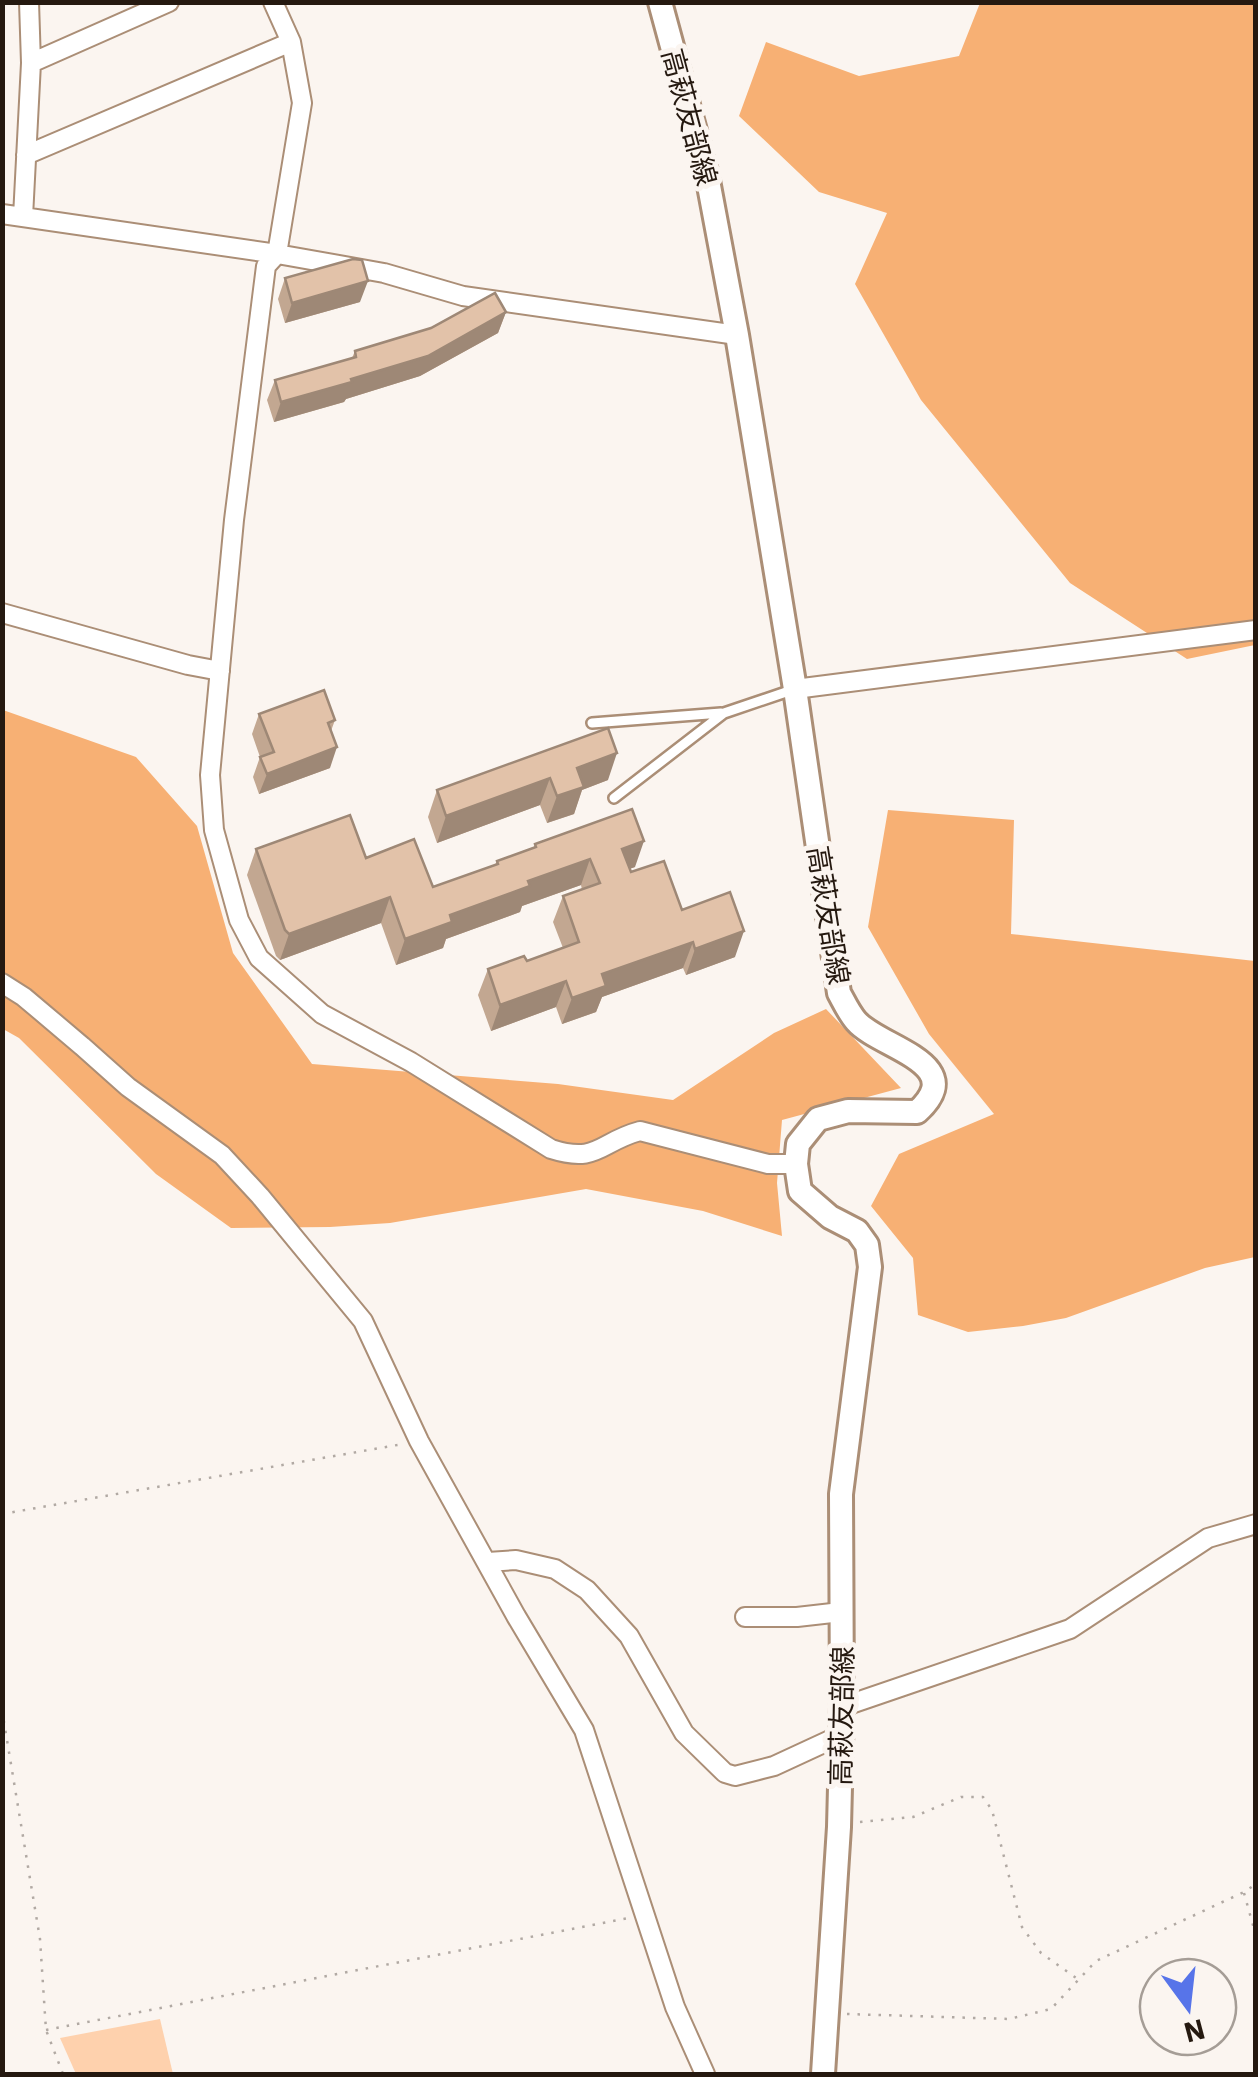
<svg xmlns="http://www.w3.org/2000/svg" width="1258" height="2077" font-family="'IBM Plex Sans','Noto Sans JP',sans-serif">
  <style>
    .green { fill: #fed1ad }
    .forest { fill: #f7b074 }
    .lines { fill: none; stroke-linecap: round; stroke-linejoin: round }
    .service-casing { stroke: #ab8e76; stroke-width: 14 }
    .minor-casing { stroke: #ab8e76; stroke-width: 22 }
    .secondary-casing { stroke: #ab8e76; stroke-width: 28 }
    .path { stroke: #b1a9a3; stroke-width: 2.5; stroke-dasharray: 2.5 8; stroke-linecap: butt }
    .service { stroke: #fff; stroke-width: 9 }
    .minor { stroke: #fff; stroke-width: 18 }
    .secondary { stroke: #fff; stroke-width: 22 }
    .wall { fill: #c2a791 }
    .shaded-wall { fill: #9e8876 }
    .building { fill: #e2c2a9; stroke: #9e8876; stroke-width: 2.5 }
    .labels { text-anchor: middle; dominant-baseline: central; stroke-width: 10; stroke-linejoin: round; paint-order: stroke }
    .street-label { font-size: 28px; fill: #251910; stroke: #fbf5f0 }
  </style>
  <rect width="100%" height="100%" fill="#fbf5f0"/>
  <path class="green" d="M160,2019L173,2074H76L60,2038Z"/>
  <path class="forest" d="M980,3H1255V645L1187,659L1070,583L921,400L855,284L887,213L819,192L739,116L766,42L859,76L959,56Z
    M3,710L136,757L197,826L233,953L312,1064L558,1084L673,1100L774,1033L826,1009L901,1088L782,1120L777,1183L782,1236L703,1211L586,1189L390,1223L330,1227L231,1228L156,1174L19,1038L3,1029Z
    M888,810L1014,820L1011,934L1255,961V1257L1205,1268L1066,1318L1023,1326L968,1332L918,1315L913,1258L871,1206L899,1154L994,1114L929,1034L868,927Z"/>
  <g class="lines">
    <defs>
      <path id="service" d="M592,723L721,713
        M614,798L724,713L792,690"/>
      <path id="minor" d="M273,2L291,42L302,103L277,254L266,266L234,520L210,775L214,830L239,920L259,958L322,1014L411,1062L551,1149C598,1164 599,1142 640,1131L768,1164H796
        M31,63L169,2
        M26,155L291,42
        M2,214L277,254L384,273L463,296L737,335
        M23,217L31,63L29,2
        M2,613L188,665L220,671
        M795,689L1256,630
        M2,983L24,997L82,1046L128,1087L222,1155L260,1196L363,1321L419,1441L516,1616L584,1730L675,2007L705,2074
        M488,1562L516,1560L555,1569L587,1590L629,1636L684,1733L725,1773L735,1776L774,1766L841,1735
        M745,1617H797L841,1612
        M842,1707L1070,1629L1208,1538L1256,1524"/>
      <path id="secondary" d="M660,2L707,175L737,335L795,689L839,993C844,1002 849,1013 856,1021C879,1048 971,1063 917,1112L848,1111L818,1119L798,1144L796,1164L800,1191L830,1217L857,1231L867,1245L870,1267L841,1494L842,1707L839,1827L823,2074"/>
    </defs>
    <use href="#service" class="service-casing"/>
    <use href="#minor" class="minor-casing"/>
    <use href="#secondary" class="secondary-casing"/>
    <path class="path" d="M2,1514L403,1444
      M2,1710L40,1939L46,2030L63,2074
      M860,1822L913,1817L961,1797H983L992,1810L1022,1927L1041,1953L1079,1980
      M1244,1893L1256,1936
      M847,2014L1009,2019L1051,2009L1096,1961L1244,1892L1256,1884
      M46,2030L629,1918"/>
    <use href="#service" class="service"/>
    <use href="#minor" class="minor"/>
    <use href="#secondary" class="secondary"/>
  </g>
  <path class="wall" d="M285,278L360,302L285,323L278,299Z
    M506,312L498,333L420,376L346,399L344,402L274,422L267,400L275,380L352,358L355,351Z
    M259,714L335,720L331,731L330,768L259,794L253,777L260,757L252,734Z
    M608,728V780L582,790L574,814L547,823L540,805L437,843L428,817L437,790Z
    M535,844L635,867L629,869L631,872L682,910L735,957L686,975L683,968L602,997L596,1012L562,1024L556,1007L491,1031L478,995L488,969L527,961L563,948L553,922L563,896L582,890L581,885L522,906L520,912L446,939L443,948L396,965L381,923L280,960L276,956L247,875L256,849L366,858L433,887L495,865L497,861L534,847Z"/>
  <path class="shaded-wall" d="M368,281L360,302L285,323L292,303Z
    M506,312L498,333L420,376L346,399L344,402L274,422L281,402L351,379Z
    M337,747L330,768L259,794L267,774Z
    M617,753L608,780L582,790L574,814L547,823L557,796L577,768Z
    M550,778L540,805L437,843L446,816Z
    M644,841L635,867L612,875L622,849Z
    M590,859L581,885L522,906L520,912L446,939L443,948L396,965L405,939L450,915L528,881Z
    M390,897L381,923L280,960L289,934Z
    M744,931L735,957L686,975L695,949Z
    M693,942L683,968L602,997L596,1012L562,1024L572,998L602,974Z
    M566,981L556,1007L491,1031L500,1005Z"/>
  <path class="building" d="M353,259L362,260L368,281L292,303L285,278Z
    M495,293L506,312L428,356L351,379L352,382L281,402L275,380L356,357L355,351L431,328Z
    M324,690L335,720L328,723L337,747L267,774L260,757L274,752L259,714Z
    M608,728L617,753L577,768L584,787L557,796L550,778L446,816L437,790Z
    M632,809L644,841L622,849L631,872L664,861L682,910L730,892L744,931L695,949L693,942L602,974L606,986L572,998L566,981L500,1005L488,969L524,956L527,961L579,942L563,896L600,883L590,859L528,881L530,886L450,915L452,922L405,939L390,897L289,934L285,930L256,849L350,815L366,858L414,839L433,887L498,864L497,861L536,847L535,844Z"/>
  <g class="labels">
    <g class="street-label">
      <text transform="translate(690 117) rotate(75)">高萩友部線</text>
      <text transform="translate(829 915) rotate(81)">高萩友部線</text>
      <text transform="translate(841 1716) rotate(-89)">高萩友部線</text>
    </g>
  </g>
  <rect width="1258" height="2077" fill="none" stroke="#251910" stroke-width="10"/>
  <g transform="translate(1188 2007) rotate(165)"><circle r="48" fill="#fbf5f0" stroke="#a59d96" stroke-width="2.5"/>
  <path d="M0-8L18 38L0 25L-18 38Z" fill="#5774e9"/>
  <text y="-15" font-size="28" font-weight="bold" text-anchor="middle" fill="#251910">N</text>
  </g>
</svg>
